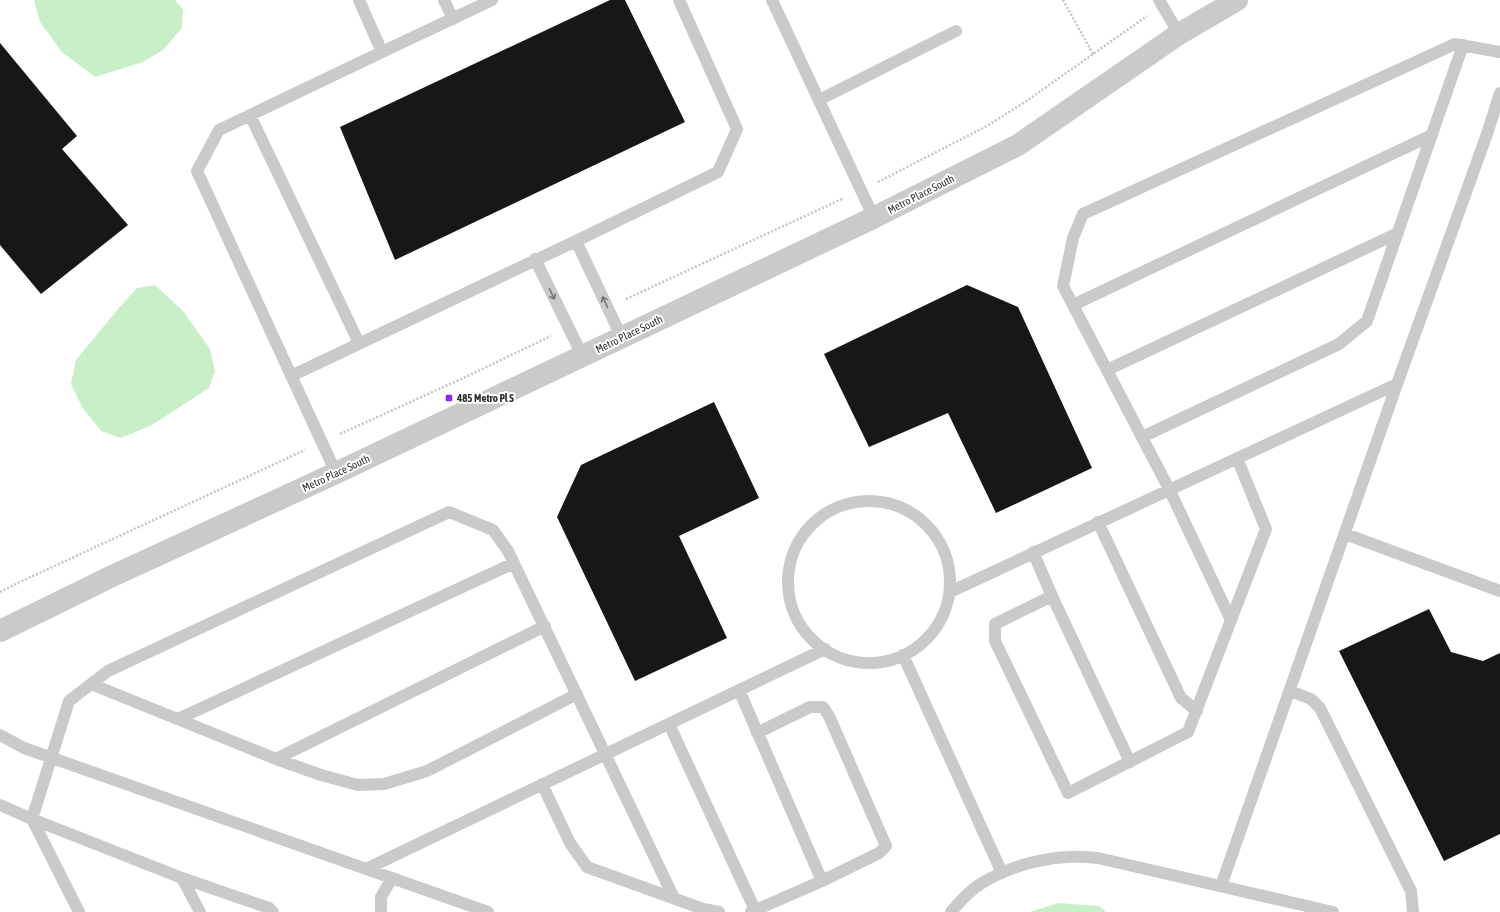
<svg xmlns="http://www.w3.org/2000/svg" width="1500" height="912" font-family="'Asap Condensed',sans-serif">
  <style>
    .water { fill: #c9efc8 }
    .building { fill: #171717 }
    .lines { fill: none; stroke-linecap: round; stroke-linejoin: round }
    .path { stroke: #c4c4c4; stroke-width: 2.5; stroke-dasharray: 2 2; stroke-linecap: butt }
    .lane { stroke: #cacaca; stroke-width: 12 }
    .street { stroke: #cacaca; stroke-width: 22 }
    .oneway { stroke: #757575 }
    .poi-dot { fill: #8e26f3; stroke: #fff; stroke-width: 1.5 }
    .labels { text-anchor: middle; stroke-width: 4; stroke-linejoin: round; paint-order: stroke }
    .street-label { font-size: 11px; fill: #303030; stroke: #fff }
    .poi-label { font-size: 11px; font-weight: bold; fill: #303030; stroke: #fff; text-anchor: start }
  </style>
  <rect width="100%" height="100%" fill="#fff"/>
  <path class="water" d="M 34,0 L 175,0 L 183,10 L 182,28 L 163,50 L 143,62 L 95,77 L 62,52 L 40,22 Z
    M 155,285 L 183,311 L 210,349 L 215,371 L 209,388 L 152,425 L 121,438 L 101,431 L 82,407 L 71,384 L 76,360 L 119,308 L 137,288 Z
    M 1058,903 L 1099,906 L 1106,912 L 1030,912 Z"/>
  <path class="building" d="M 610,0 L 625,0 L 685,122 L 395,260 L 340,127 Z
    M 0,43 L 77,136 L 62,149 L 128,225 L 41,294 L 0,245 Z
    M 967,285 L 1018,307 L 1092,468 L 996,513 L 948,413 L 869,447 L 824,354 Z
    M 714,402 L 759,498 L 679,536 L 727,638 L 635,681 L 557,517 L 581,465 Z
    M 1429,609 L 1451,652 L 1483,661 L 1500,653 L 1500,834 L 1444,861 L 1339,651 Z"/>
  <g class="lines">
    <path class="path" d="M 1063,0 L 1093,54
      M 878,182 L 987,126 L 1025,102 L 1147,16
      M 626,299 L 844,198
      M 340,434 L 472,374 L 551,336
      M 0,592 L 20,582 L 305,450"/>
    <path class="lane" d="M 444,0 L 453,19
      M 772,0 L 874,218
      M 1159,0 L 1179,34
      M 382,52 L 492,0
      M 819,100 L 956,31
      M 250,115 L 359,343
      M 576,241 L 622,338
      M 535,259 L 583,357
      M 1073,305 L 1432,135
      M 1107,370 L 1398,233
      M 291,376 L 576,241 L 718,172 L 737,129 L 679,0
      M 1142,437 L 1339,344 L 1367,321 L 1463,45
      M 336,473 L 197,171 L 219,130 L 382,52 L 359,0
      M788 582a81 81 0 1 1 162 0a81 81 0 1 1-162 0Z
      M 1098,522 L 1181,698 L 1197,711
      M 1345,534 L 1500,591
      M 1033,552 L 1052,596 L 995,624 L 995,641 L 1068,793 L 1188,732 L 1266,529 L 1237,458
      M 952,591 L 1397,384
      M 1052,596 L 1130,762
      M 1231,620 L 1169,489 L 1063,286 L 1073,238 L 1083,214 L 1455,44 L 1500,52
      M 903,655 L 1002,873
      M 91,684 L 276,759 L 321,775 L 358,785 L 384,784 L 427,771 L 577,694
      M 739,690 L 822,881
      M 1290,691 L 1311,699 L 1320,708 L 1411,891 L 1413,912
      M 178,719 L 514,563
      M 669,724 L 755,910
      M 0,735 L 24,748 L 488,912
      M 276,759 L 545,626
      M 542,784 L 570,843 L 587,867 L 703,909 L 719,912
      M 0,805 L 32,819 L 182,878 L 269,908 L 273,912
      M 366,869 L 825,649
      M 182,878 L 200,912
      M 1221,886 L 1397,384 L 1487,134 L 1500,93
      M 79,912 L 32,819 L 69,701 L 108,671 L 449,512 L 493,530 L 508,551 L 674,898
      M 381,912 L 381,897 L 392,878
      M 751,912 L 822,881 L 879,853 L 886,846 L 829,716 L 823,707 L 810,707 L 757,733
      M 951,912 C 960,901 970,890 982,883 C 1007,868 1038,859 1067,857 C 1077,856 1088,857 1098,858 L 1333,912"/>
    <path class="street" d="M 0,631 L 108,578 L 336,473 L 873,218 L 1018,145 L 1179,34 L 1237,0"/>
  </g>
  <defs><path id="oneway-shaft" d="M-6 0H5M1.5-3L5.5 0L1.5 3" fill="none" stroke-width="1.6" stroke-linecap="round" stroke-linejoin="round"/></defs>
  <g class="oneway">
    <use href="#oneway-shaft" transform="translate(552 294) rotate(64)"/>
    <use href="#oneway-shaft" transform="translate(605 302) rotate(-115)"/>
  </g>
  <rect class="poi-dot" x="445" y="394" width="8" height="8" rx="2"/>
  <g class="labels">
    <g class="street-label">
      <text transform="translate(921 194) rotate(-27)" y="4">Metro Place South</text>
      <text transform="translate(629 334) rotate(-26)" y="4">Metro Place South</text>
      <text transform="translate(336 473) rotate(-25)" y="4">Metro Place South</text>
    </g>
    <g class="poi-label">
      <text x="457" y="402">485 Metro Pl S</text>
    </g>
  </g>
</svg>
